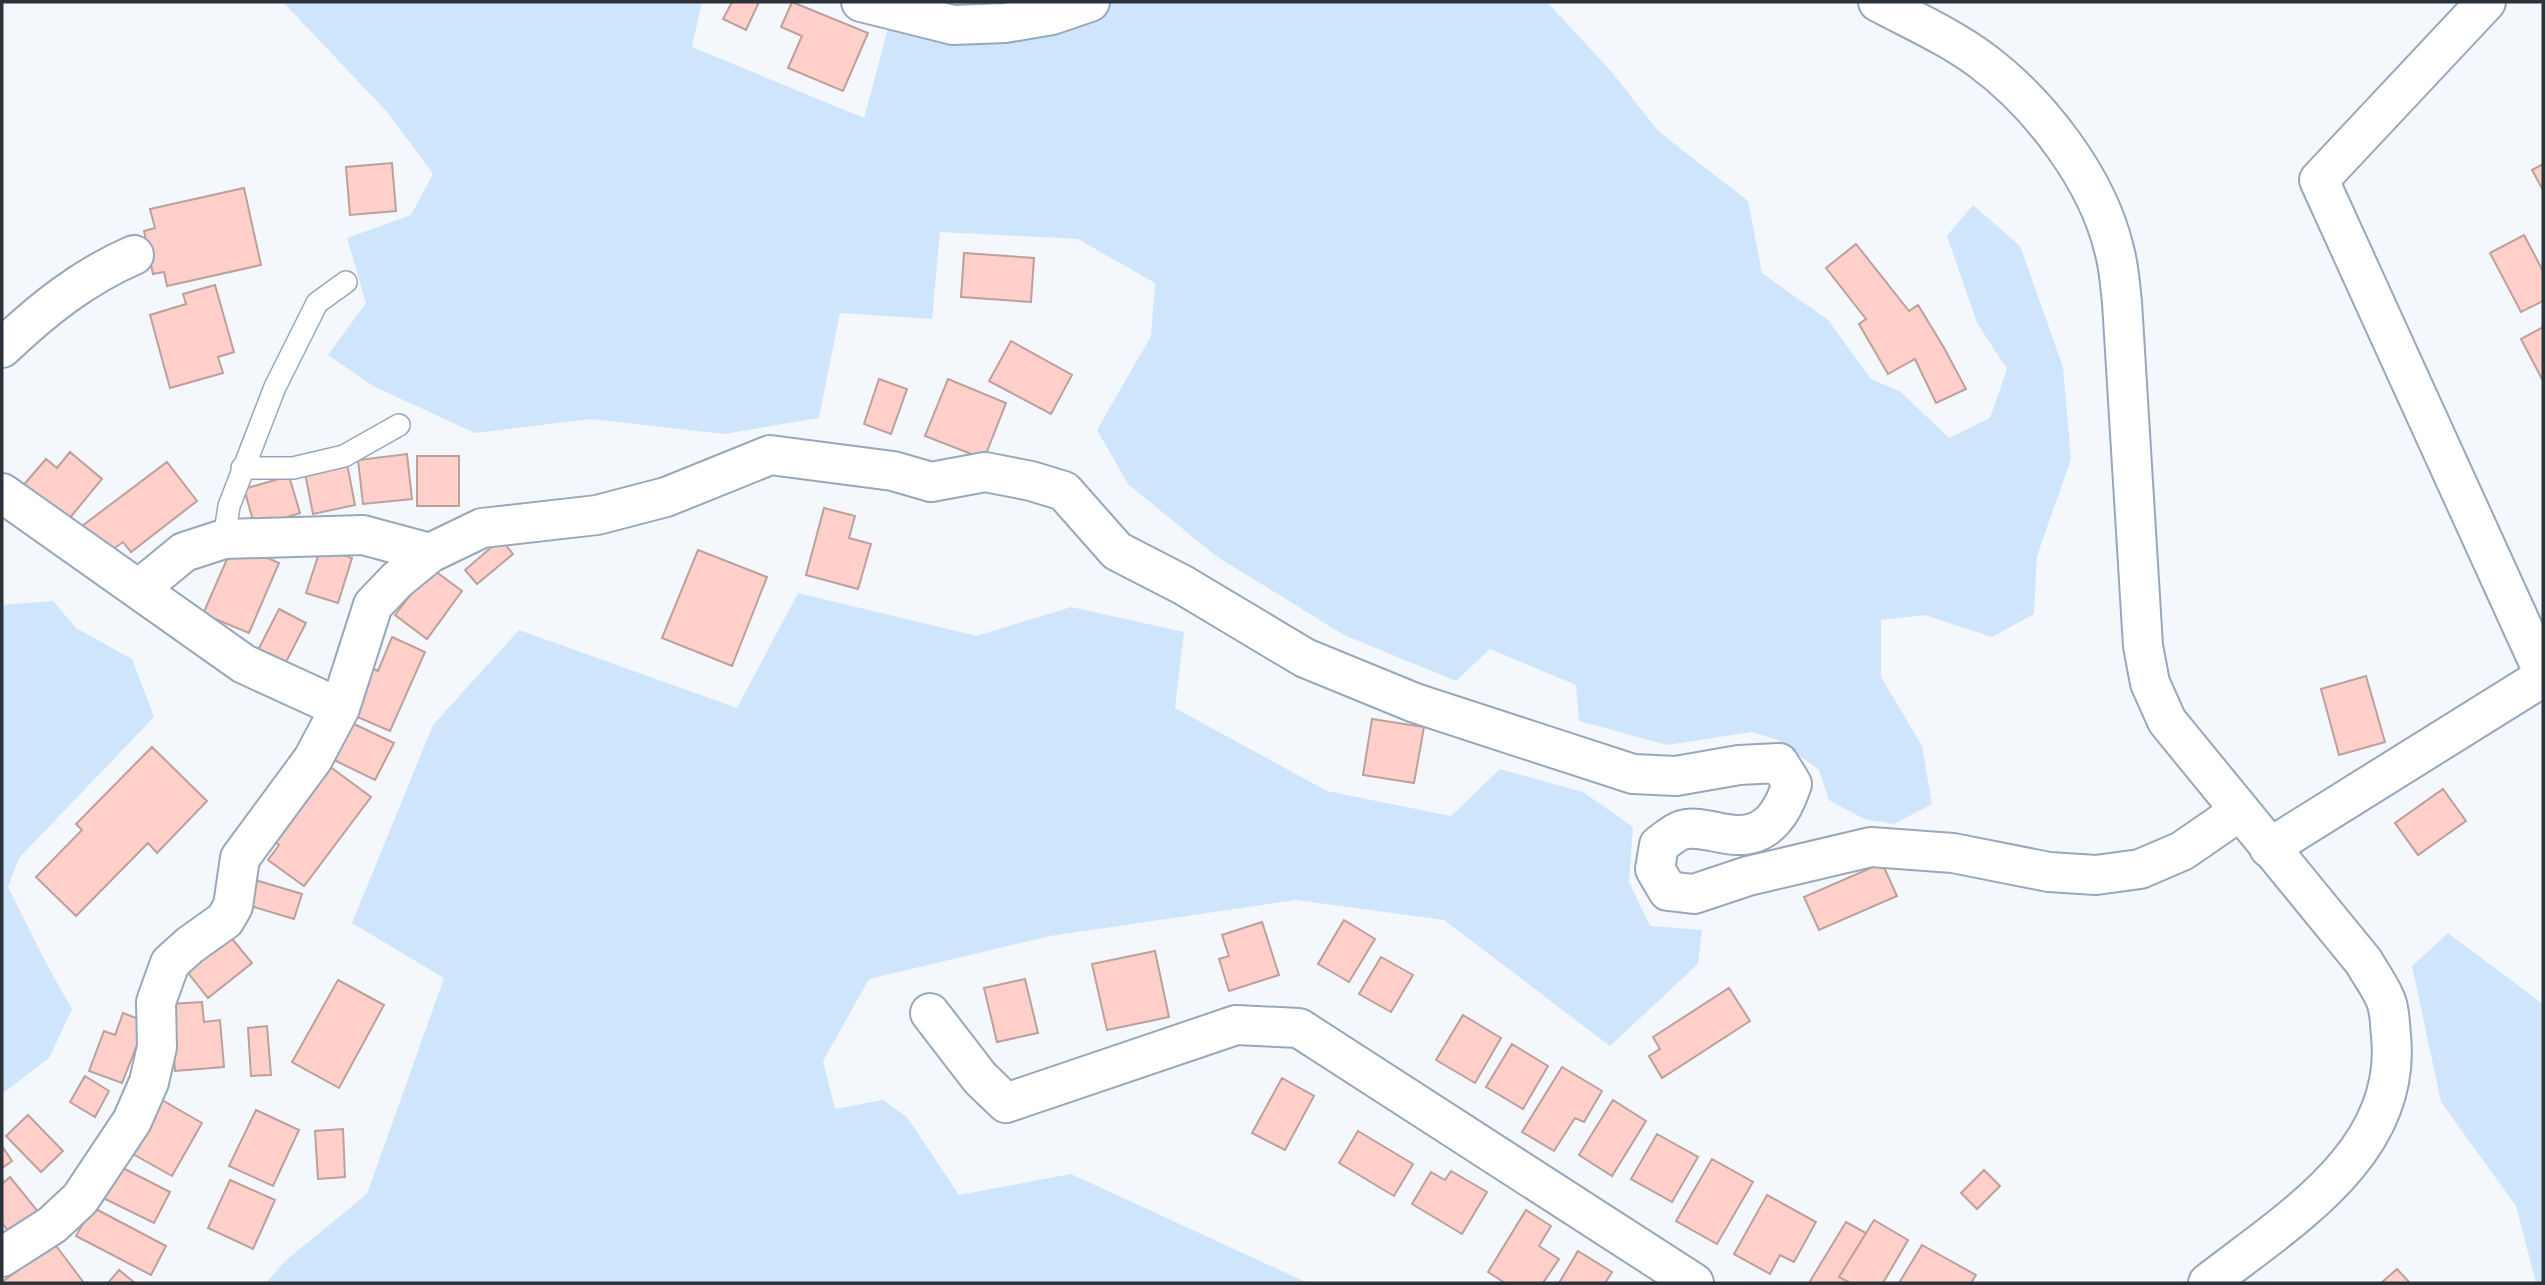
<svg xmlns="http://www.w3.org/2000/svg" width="2545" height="1285" font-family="'Golos Text',sans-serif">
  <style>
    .green { fill: #cfe5fc }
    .building { fill: #fed0c9; stroke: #bca09b; stroke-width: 2 }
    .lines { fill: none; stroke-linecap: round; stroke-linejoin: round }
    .service-casing { stroke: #97a8bb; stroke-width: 24 }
    .minor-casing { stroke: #97a8bb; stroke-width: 42 }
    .tertiary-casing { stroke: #97a8bb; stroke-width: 42 }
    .service { stroke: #fff; stroke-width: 21 }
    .minor { stroke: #fff; stroke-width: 38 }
    .tertiary { stroke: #fff; stroke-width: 38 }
  </style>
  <rect width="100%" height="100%" fill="#f4f8fc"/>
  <path class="green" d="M 283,2 L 702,2 L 692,47 L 864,118 L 895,2 L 1547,2 L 1610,70 L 1659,132 L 1748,201 L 1762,273 L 1828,320 L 1871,379 L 1901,392 L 1949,438 L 1990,418 L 2007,369 L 1977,323 L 1947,236 L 1973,205 L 2020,246 L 2063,367 L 2071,459 L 2037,556 L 2034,614 L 1992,637 L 1925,615 L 1881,620 L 1881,677 L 1922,746 L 1932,804 L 1894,824 L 1864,819 L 1829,800 L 1819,770 L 1778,740 L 1752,732 L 1667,745 L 1579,721 L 1576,685 L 1490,649 L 1456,681 L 1344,635 L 1216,556 L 1128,484 L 1097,430 L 1151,336 L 1155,283 L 1078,239 L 940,232 L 932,319 L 840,313 L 819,418 L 724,434 L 591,419 L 475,433 L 373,386 L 328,355 L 366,303 L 347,238 L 411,215 L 433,174 L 388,113 Z
    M 798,593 L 977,636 L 1071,607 L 1184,632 L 1175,708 L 1327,791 L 1451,816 L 1500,769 L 1583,792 L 1633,827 L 1629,882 L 1650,926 L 1702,930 L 1698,964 L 1610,1046 L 1444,920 L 1296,900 L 1050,936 L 869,979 L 823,1061 L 835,1109 L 883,1100 L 907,1117 L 959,1195 L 1071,1174 L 1308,1283 L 266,1283 L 285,1261 L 367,1194 L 444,978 L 352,923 L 433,725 L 519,630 L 737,708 Z
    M 53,601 L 76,628 L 132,659 L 154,717 L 19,858 L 8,887 L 46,963 L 72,1009 L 49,1058 L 2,1094 L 2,605 Z
    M 2448,933 L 2543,1004 L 2543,1283 L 2536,1283 L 2516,1206 L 2441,1102 L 2412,966 Z"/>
  <path class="building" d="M 732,2 L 759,2 L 746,30 L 723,19 Z
    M 792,2 L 868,33 L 843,91 L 788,68 L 802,36 L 781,27 Z
    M 392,163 L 396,211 L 350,215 L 346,167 Z
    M 2543,164 L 2543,190 L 2532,170 Z
    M 244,188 L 261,265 L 167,286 L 164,272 L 153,274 L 144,231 L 155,228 L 150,209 Z
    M 2524,235 L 2543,271 L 2543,301 L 2521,312 L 2490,253 Z
    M 1856,244 L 1909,311 L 1918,305 L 1943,346 L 1966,389 L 1936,403 L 1915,359 L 1888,374 L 1859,324 L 1866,319 L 1826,268 Z
    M 964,253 L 1034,258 L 1031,302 L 961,297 Z
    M 215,285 L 234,352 L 218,357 L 223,373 L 170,388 L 150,315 L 186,304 L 183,294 Z
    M 2543,327 L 2543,381 L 2521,339 Z
    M 1011,341 L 1072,375 L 1051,414 L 989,381 Z
    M 879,379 L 907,389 L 891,434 L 864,424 Z
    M 948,379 L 1006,403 L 984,459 L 925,436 Z
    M 70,452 L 102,479 L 64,525 L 21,488 L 46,459 L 57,468 Z
    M 407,454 L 412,499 L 363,504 L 358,460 Z
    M 417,456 L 459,456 L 459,506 L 417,506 Z
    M 167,462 L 197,501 L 131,552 L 123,542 L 105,555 L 82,526 Z
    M 347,464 L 355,505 L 313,514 L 305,473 Z
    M 289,476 L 300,513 L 255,527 L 244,489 Z
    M 824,508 L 855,516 L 849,538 L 871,544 L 858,589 L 806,575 Z
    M 501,539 L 513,554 L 477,584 L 465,570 Z
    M 234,543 L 279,563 L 249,633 L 203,614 Z
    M 321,547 L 352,558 L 338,603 L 306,593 Z
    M 698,550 L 767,577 L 732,666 L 662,638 Z
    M 431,568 L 462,591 L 427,639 L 395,615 Z
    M 279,609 L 306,623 L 283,668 L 256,654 Z
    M 392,637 L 425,652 L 390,731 L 348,713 L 368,666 L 378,671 Z
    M 2366,676 L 2385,742 L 2339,755 L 2321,689 Z
    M 1372,719 L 1424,727 L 1414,783 L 1363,775 Z
    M 350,722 L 394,743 L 375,780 L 332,759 Z
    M 152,747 L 207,801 L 157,853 L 148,843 L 76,916 L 36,877 L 82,830 L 76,824 Z
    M 325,763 L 371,797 L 304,886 L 268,860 L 279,845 L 269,837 Z
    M 2443,789 L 2466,821 L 2418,855 L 2395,823 Z
    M 1882,863 L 1897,896 L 1819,930 L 1804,897 Z
    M 252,879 L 302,894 L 294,919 L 244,904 Z
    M 1344,920 L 1375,939 L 1349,982 L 1318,964 Z
    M 1262,922 L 1279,975 L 1229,991 L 1219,959 L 1229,956 L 1222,935 Z
    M 229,935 L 252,963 L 208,998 L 185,969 Z
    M 1155,951 L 1169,1017 L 1107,1030 L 1092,964 Z
    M 1381,957 L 1413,975 L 1391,1012 L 1359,994 Z
    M 1025,979 L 1038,1033 L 997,1042 L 984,988 Z
    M 338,980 L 384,1005 L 339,1088 L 292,1062 Z
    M 1729,988 L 1750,1021 L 1662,1078 L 1649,1056 L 1660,1049 L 1653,1037 Z
    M 202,1002 L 204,1022 L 220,1020 L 224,1067 L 175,1071 L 170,1004 Z
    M 123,1013 L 146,1022 L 122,1083 L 89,1071 L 104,1031 L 115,1035 Z
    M 1463,1015 L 1501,1038 L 1475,1083 L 1436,1060 Z
    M 267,1026 L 271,1075 L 251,1076 L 248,1028 Z
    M 1512,1044 L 1548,1066 L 1523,1109 L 1486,1087 Z
    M 1562,1067 L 1602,1091 L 1584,1122 L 1575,1118 L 1554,1151 L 1522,1132 Z
    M 85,1076 L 109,1091 L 95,1117 L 70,1102 Z
    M 1282,1078 L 1314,1096 L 1285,1150 L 1252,1133 Z
    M 162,1100 L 202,1123 L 172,1176 L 131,1153 Z
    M 1613,1100 L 1646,1121 L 1612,1176 L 1579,1155 Z
    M 256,1110 L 299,1130 L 273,1186 L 229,1166 Z
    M 28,1115 L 63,1151 L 41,1172 L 6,1136 Z
    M 343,1129 L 345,1177 L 318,1179 L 315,1131 Z
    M 1358,1131 L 1413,1164 L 1394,1196 L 1339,1163 Z
    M 1657,1134 L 1698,1157 L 1672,1202 L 1631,1179 Z
    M 2,1146 L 12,1161 L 2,1168 Z
    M 1712,1159 L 1753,1182 L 1717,1244 L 1676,1221 Z
    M 117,1165 L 170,1192 L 154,1223 L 101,1197 Z
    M 1984,1170 L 2000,1186 L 1977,1209 L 1961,1193 Z
    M 1451,1171 L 1487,1192 L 1462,1234 L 1412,1204 L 1431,1172 L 1445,1180 Z
    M 10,1177 L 40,1214 L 13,1237 L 2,1223 L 2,1184 Z
    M 230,1180 L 275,1200 L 253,1249 L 208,1228 Z
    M 1767,1195 L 1816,1222 L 1794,1262 L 1780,1255 L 1770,1274 L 1734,1254 Z
    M 92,1207 L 166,1246 L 151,1275 L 76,1236 Z
    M 1526,1210 L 1551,1226 L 1539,1246 L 1559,1259 L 1543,1283 L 1505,1283 L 1488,1272 Z
    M 1874,1220 L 1908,1240 L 1883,1283 L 1850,1283 L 1839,1277 Z
    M 1846,1222 L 1866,1233 L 1839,1277 L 1850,1283 L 1809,1283 Z
    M 54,1243 L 84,1283 L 2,1283 L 2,1282 Z
    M 1922,1245 L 1976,1275 L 1971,1283 L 1899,1283 Z
    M 1578,1251 L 1612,1272 L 1605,1283 L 1559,1283 Z
    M 2397,1269 L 2410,1283 L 2381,1283 Z
    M 119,1270 L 135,1283 L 108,1283 Z"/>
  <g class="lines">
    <g class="service-casing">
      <path id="service" d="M 242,468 L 293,468 L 344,456 L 399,425
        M 224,539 L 229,506 L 275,387 L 317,303 L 346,282"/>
    </g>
    <g class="minor-casing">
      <path id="minor" d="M 861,2 L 953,25 L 1005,23 L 1052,15 L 1090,2
        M 2486,2 L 2319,180 L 2543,672
        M 2,348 C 42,310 83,277 134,255
        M 2,493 L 244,664 L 340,708
        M 139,589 L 184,552 L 224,539 L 363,535 L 430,553
        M 2269,848 L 2543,677
        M 930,1013 L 980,1078 L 1006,1103 L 1236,1025 L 1299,1028 L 1694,1283
        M 2,1257 L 52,1225 L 80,1199 L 132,1121 L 149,1082 L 157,1047 L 156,1002 L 170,963 L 190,945 L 225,920 L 233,906 L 240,858 L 313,759 L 340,708 L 373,605 L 397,580 L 430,553 L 482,528 L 597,515 L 666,497 L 770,455 L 893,471 L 931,482 L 985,472 L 1031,481 L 1064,491 L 1117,551 L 1183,585 L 1305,658 L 1415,703 L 1633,774 L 1676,776 L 1739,765 L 1779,763 L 1792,784 C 1783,811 1769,836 1737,835 C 1719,835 1700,825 1682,830 C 1675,832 1666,840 1659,845 L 1655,869 L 1668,891 L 1694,894 L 1748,876 L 1871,847 L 1953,853 L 2049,872 L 2096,875 L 2140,869 L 2182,851 L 2240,811"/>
    </g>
    <g class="tertiary-casing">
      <path id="tertiary" d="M 1878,2 C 1912,20 1950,37 1981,60 C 2039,103 2097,178 2114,249 C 2119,266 2120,285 2122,302 L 2143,646 L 2150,683 L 2167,721 L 2364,962 C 2371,975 2383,990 2387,1004 C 2390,1014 2390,1026 2391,1036 C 2403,1153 2287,1221 2208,1283"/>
    </g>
    <use href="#service" class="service"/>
    <use href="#minor" class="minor"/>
    <use href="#tertiary" class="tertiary"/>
  </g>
  <rect width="2545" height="1285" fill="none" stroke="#2b323a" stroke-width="7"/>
</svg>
